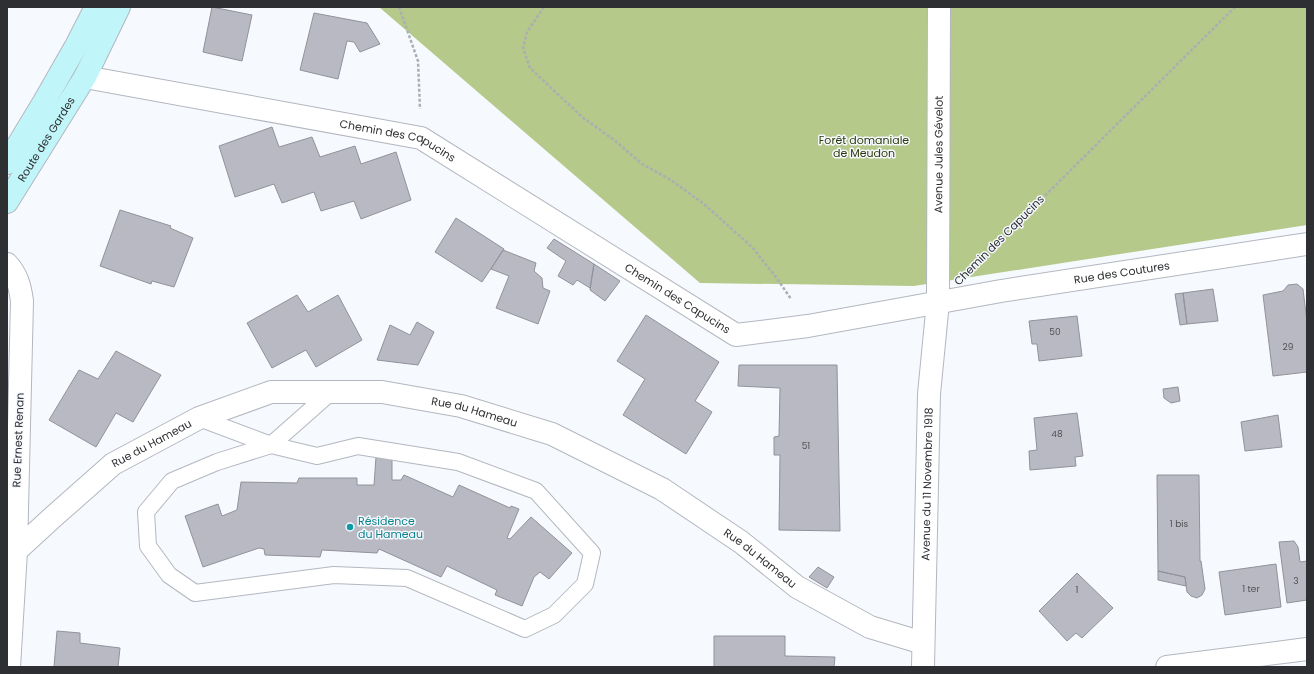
<svg xmlns="http://www.w3.org/2000/svg" width="1314" height="674" font-family="Poppins,sans-serif">
  <style>
    .forest { fill: #b5c98a }
    .building { fill: #b8b9c2; stroke: #91929a }
    .lines { fill: none; stroke-linecap: round; stroke-linejoin: round }
    .lane-casing { stroke: #b3b7bf; stroke-width: 18 }
    .street-casing { stroke: #b3b7bf; stroke-width: 24 }
    .secondary-casing { stroke: #b3b7bf; stroke-width: 24 }
    .path { stroke: #abaeb2; stroke-width: 2.5; stroke-dasharray: 3 2; stroke-linecap: butt }
    .lane { stroke: #fff; stroke-width: 16 }
    .street { stroke: #fff; stroke-width: 22 }
    .secondary { stroke: #c0f6f9; stroke-width: 22 }
    .culture-dot { fill: #0f9aa8; stroke: #f6f9fe; stroke-width: 1.5 }
    .labels { text-anchor: middle; stroke-width: 3; stroke-linejoin: round; paint-order: stroke }
    .number-label { font-size: 9px; fill: #505256 }
    .street-label { font-size: 11px; fill: #2d2f32; stroke: #f6f9fe }
    .park-label { font-size: 11px; fill: #2e3a0c; stroke: #f6f9fe }
    .culture-label { font-size: 11px; fill: #0d838f; stroke: #f6f9fe; text-anchor: start }
  </style>
  <rect width="100%" height="100%" fill="#f6f9fe"/>
  <path class="forest" d="M 379,7 L 1307,7 L 1307,225 L 914,286 L 700,283 Z"/>
  <path class="building" d="M 212,7 L 252,15 L 242,61 L 203,52 Z
    M 314,13 L 367,23 L 380,44 L 360,52 L 354,42 L 347,41 L 338,79 L 300,70 Z
    M 272,127 L 279,147 L 312,137 L 320,157 L 355,146 L 361,164 L 396,152 L 411,200 L 361,219 L 354,201 L 321,211 L 314,192 L 282,203 L 274,184 L 235,197 L 219,146 Z
    M 120,210 L 171,226 L 170,228 L 193,238 L 174,287 L 152,281 L 151,284 L 100,266 Z
    M 456,218 L 504,249 L 482,282 L 435,252 Z
    M 554,239 L 594,264 L 590,288 L 577,280 L 573,285 L 558,276 L 566,261 L 547,248 Z
    M 503,250 L 536,263 L 534,271 L 542,278 L 543,288 L 550,291 L 538,324 L 496,308 L 509,276 L 491,269 Z
    M 594,264 L 620,281 L 605,301 L 590,290 Z
    M 1297,284 L 1303,289 L 1307,322 L 1307,372 L 1273,376 L 1263,295 L 1283,291 L 1288,285 Z
    M 1213,289 L 1218,321 L 1187,324 L 1183,293 Z
    M 1183,293 L 1187,324 L 1180,325 L 1175,294 Z
    M 297,295 L 308,312 L 338,295 L 362,340 L 316,367 L 306,350 L 272,368 L 247,323 Z
    M 646,315 L 719,362 L 695,401 L 712,412 L 686,454 L 623,415 L 645,379 L 617,361 Z
    M 1077,316 L 1082,356 L 1039,361 L 1037,344 L 1032,344 L 1029,321 Z
    M 417,322 L 434,332 L 418,365 L 377,360 L 390,325 L 410,335 Z
    M 116,351 L 161,375 L 133,422 L 116,413 L 96,447 L 49,420 L 79,370 L 98,379 Z
    M 739,365 L 837,365 L 840,531 L 779,530 L 780,455 L 774,455 L 774,437 L 779,436 L 780,388 L 738,386 Z
    M 1178,387 L 1180,401 L 1171,403 L 1164,398 L 1163,389 Z
    M 1077,413 L 1083,456 L 1075,457 L 1076,466 L 1030,470 L 1029,451 L 1037,450 L 1034,418 Z
    M 1278,415 L 1282,447 L 1245,451 L 1241,422 Z
    M 376,457 L 392,458 L 392,480 L 401,480 L 404,475 L 453,497 L 459,485 L 510,508 L 511,506 L 519,509 L 507,538 L 510,539 L 531,517 L 572,553 L 549,579 L 540,572 L 534,577 L 522,606 L 495,595 L 497,590 L 447,566 L 441,577 L 379,549 L 377,553 L 322,550 L 320,557 L 265,555 L 264,549 L 259,548 L 203,567 L 185,516 L 218,504 L 222,516 L 237,510 L 241,482 L 297,483 L 299,478 L 357,478 L 357,485 L 374,485 Z
    M 1157,475 L 1199,475 L 1200,561 L 1201,561 L 1205,589 L 1202,595 L 1197,598 L 1191,596 L 1187,592 L 1185,577 L 1158,571 Z
    M 1294,541 L 1298,547 L 1300,562 L 1307,561 L 1307,600 L 1287,603 L 1279,542 Z
    M 1276,564 L 1281,607 L 1225,615 L 1219,572 Z
    M 818,567 L 834,577 L 827,588 L 809,577 Z
    M 1158,571 L 1185,577 L 1186,586 L 1158,580 Z
    M 1077,573 L 1113,608 L 1082,638 L 1076,633 L 1067,641 L 1039,611 Z
    M 57,631 L 80,633 L 80,643 L 120,648 L 118,667 L 54,667 Z
    M 714,636 L 785,636 L 785,656 L 835,657 L 834,667 L 714,667 Z"/>
  <g class="lines">
    <g class="lane-casing">
      <path id="lane" d="M 199,418 L 271,445 L 331,392
        M 271,445 L 317,456 L 358,446 L 458,462 L 536,491 L 592,553 L 585,584 L 554,615 L 525,629 L 407,578 L 334,575 L 195,593 L 169,575 L 148,546 L 146,512 L 172,481 L 217,462 Z"/>
    </g>
    <g class="street-casing">
      <g id="street">
        <path id="s1" d="M 85,77 L 421,138 L 736,335 L 808,326 L 1001,291 L 1307,244"/>
        <path d="M 7,264 C 17,275 20,286 22,301 L 16,551 L 9,667"/>
        <path id="s2" d="M 16,551 L 53,517 L 113,464 L 199,418 L 271,392 L 382,392 L 461,406 L 552,434 L 662,489 L 741,542 L 797,587 L 870,627 L 923,643"/>
        <path id="s3" d="M 923,667 L 929,394 L 938,302 L 939,7"/>
        <path d="M 1167,667 L 1307,649"/>
      </g>
    </g>
    <g class="secondary-casing">
      <g id="secondary">
        <path d="M 7,163 L 44,102 L 76,46 L 96,7"/>
        <path id="s4" d="M 7,202 L 85,77 L 119,7"/>
      </g>
    </g>
    <path class="path" d="M 399,7 L 418,61 L 420,109
      M 544,7 L 527,32 L 523,48 L 530,68 L 582,117 L 614,140 L 642,164 L 671,180 L 704,204 L 753,248 L 778,280 L 791,299
      M 974,266 L 1235,7"/>
    <use href="#lane" class="lane"/>
    <use href="#street" class="street"/>
    <use href="#secondary" class="secondary"/>
  </g>
  <circle class="culture-dot" cx="350" cy="527" r="4"/>
  <g class="labels">
    <g class="number-label">
      <text x="1055" y="335">50</text>
      <text x="1288" y="350">29</text>
      <text x="1057" y="437">48</text>
      <text x="806" y="449">51</text>
      <text x="1179" y="527">1 bis</text>
      <text x="1296" y="584">3</text>
      <text x="1251" y="592">1 ter</text>
      <text x="1077" y="593">1</text>
    </g>
    <g class="street-label">
      <text dy="4" stroke="none"><textPath href="#s4" startOffset="74">Route des Gardes</textPath></text>
      <text dy="4" stroke="none"><textPath href="#s1" startOffset="320">Chemin des Capucins</textPath></text>
      <text dy="4" stroke="none"><textPath href="#s3" startOffset="513">Avenue Jules Gévelot</textPath></text>
      <text transform="translate(999 240) rotate(-45)" y="4">Chemin des Capucins</text>
      <text dy="4" stroke="none"><textPath href="#s1" startOffset="1104">Rue des Coutures</textPath></text>
      <text dy="4" stroke="none"><textPath href="#s1" startOffset="644">Chemin des Capucins</textPath></text>
      <text dy="4" stroke="none"><textPath href="#s2" startOffset="510">Rue du Hameau</textPath></text>
      <text transform="translate(18 440) rotate(-88)" y="4">Rue Ernest Renan</text>
      <text dy="4" stroke="none"><textPath href="#s2" startOffset="174">Rue du Hameau</textPath></text>
      <text dy="4" stroke="none"><textPath href="#s3" startOffset="183">Avenue du 11 Novembre 1918</textPath></text>
      <text dy="4" stroke="none"><textPath href="#s2" startOffset="834">Rue du Hameau</textPath></text>
    </g>
    <g class="park-label">
      <text x="864" y="144">Forêt domaniale<tspan x="864" dy="13">de Meudon</tspan></text>
    </g>
    <g class="culture-label">
      <text x="358" y="525">Résidence<tspan x="358" dy="13">du Hameau</tspan></text>
    </g>
  </g>
  <rect width="1314" height="674" fill="none" stroke="#2d2f32" stroke-width="16"/>
</svg>
